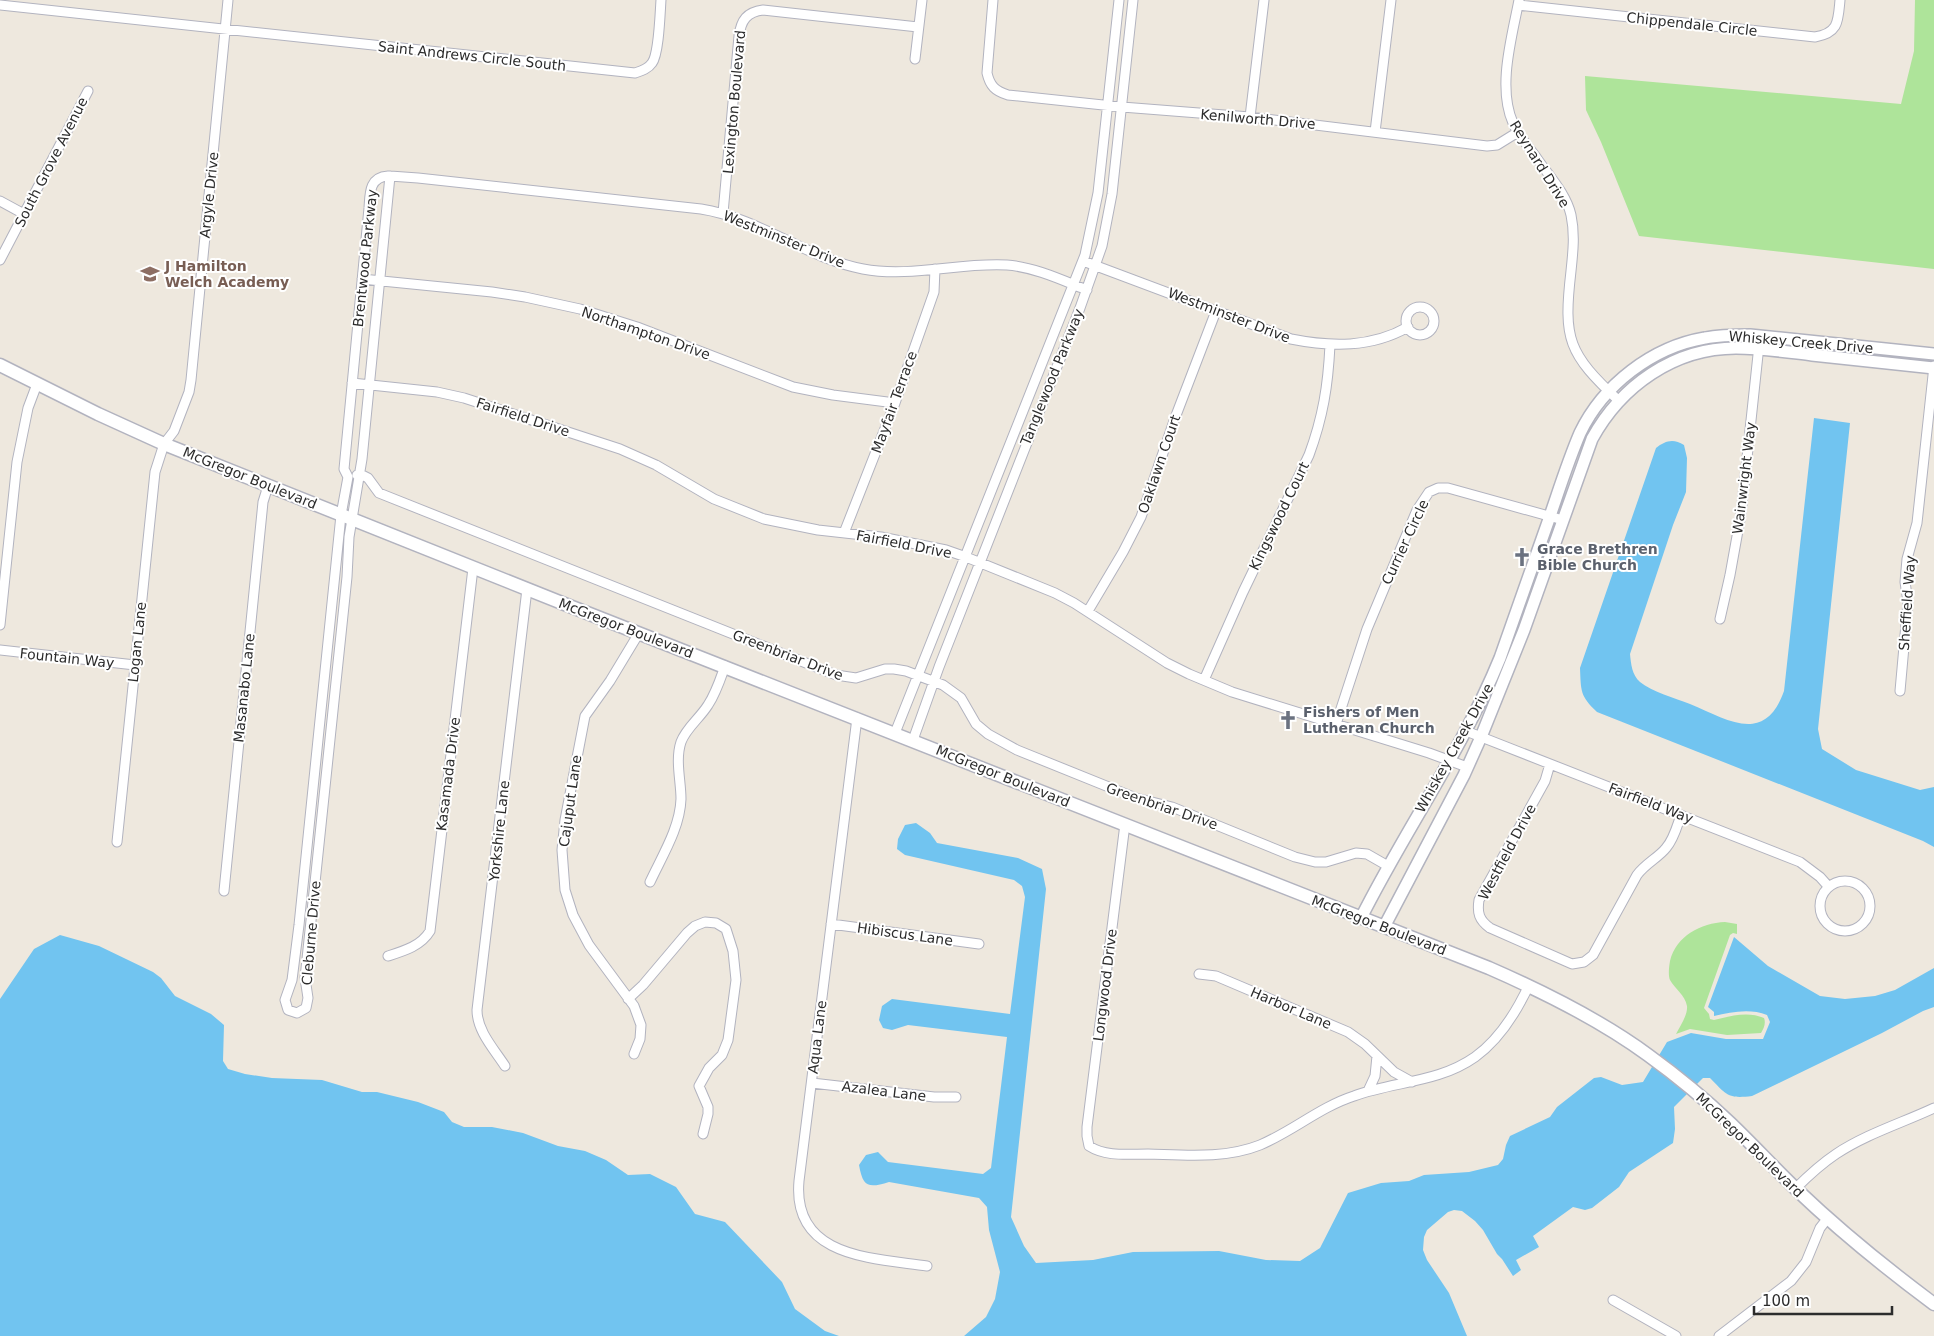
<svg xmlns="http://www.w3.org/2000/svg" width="1934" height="1336" font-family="'DejaVu Sans',sans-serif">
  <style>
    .green { fill: #aee49a }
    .water { fill: #71c4f0 }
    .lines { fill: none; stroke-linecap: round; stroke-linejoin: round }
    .minor-casing { stroke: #b2b3bf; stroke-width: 11 }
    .tertiary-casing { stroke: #b2b3bf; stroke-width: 14 }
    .secondary-casing { stroke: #b2b3bf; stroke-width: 15 }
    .minor { stroke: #fff; stroke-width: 9 }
    .tertiary { stroke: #fff; stroke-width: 11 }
    .secondary { stroke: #fff; stroke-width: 12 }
    .labels { text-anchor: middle; stroke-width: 4; stroke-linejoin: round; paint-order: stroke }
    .street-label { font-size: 14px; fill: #2c2c2c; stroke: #fff }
    .education-label { font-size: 14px; font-weight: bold; fill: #785e54; stroke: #fff; text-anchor: start }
    .worship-label { font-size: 14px; font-weight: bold; fill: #5b616d; stroke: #fff; text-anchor: start }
  </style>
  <rect width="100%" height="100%" fill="#eee8de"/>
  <path class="green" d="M 1915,0 L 1934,0 L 1934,269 L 1639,236 L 1601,142 L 1586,110 L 1585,76 L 1901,104 L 1914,51 Z
    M 1725,922 L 1737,924 L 1737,934 L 1733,933 L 1730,935 L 1704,1008 L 1709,1014 L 1710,1019 L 1714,1020 C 1730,1016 1748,1011 1764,1018 C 1766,1023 1764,1028 1761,1033 L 1727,1035 L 1690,1029 L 1676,1034 C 1680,1026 1688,1015 1687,1006 C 1685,995 1675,989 1670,980 C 1668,975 1669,967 1670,961 C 1676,936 1701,923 1725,922 Z"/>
  <path class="water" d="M 1814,418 L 1850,423 L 1818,729 L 1822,749 L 1856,770 L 1920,790 L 1934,787 L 1934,847 L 1923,841 L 1597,712 C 1580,696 1581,691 1580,668 L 1656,448 C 1665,441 1673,438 1684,445 L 1687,458 L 1686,492 L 1673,525 L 1630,654 C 1631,664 1632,675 1640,682 C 1652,692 1675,698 1690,704 C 1728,720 1765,745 1784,691 Z
    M 916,823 L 930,833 L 937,843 L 1018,858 L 1042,869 L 1046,889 L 1011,1217 L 1024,1246 L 1036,1263 L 1093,1260 L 1133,1252 L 1219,1251 L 1266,1260 L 1300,1261 L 1320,1248 L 1348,1193 L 1381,1183 L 1409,1181 L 1424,1175 L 1469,1172 L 1498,1165 L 1503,1159 L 1506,1145 L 1510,1136 L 1550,1117 L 1557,1107 L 1594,1078 L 1601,1077 L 1622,1085 L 1643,1082 L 1667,1042 L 1691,1033 L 1726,1039 L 1763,1039 L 1770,1022 L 1767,1015 C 1750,1008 1731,1012 1714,1016 L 1714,1012 L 1708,1007 L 1734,937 L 1768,966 L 1820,996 L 1845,999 L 1875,996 L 1895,990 L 1934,968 L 1934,1007 L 1923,1011 L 1882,1033 L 1752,1096 C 1727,1099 1727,1095 1710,1078 L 1703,1078 L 1674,1107 L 1675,1129 L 1673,1143 L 1629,1172 L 1619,1187 L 1592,1208 L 1585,1210 L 1573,1207 L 1533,1236 L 1539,1247 L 1516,1260 L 1521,1270 L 1513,1276 L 1502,1259 L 1497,1254 L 1483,1230 L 1475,1221 L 1462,1211 L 1454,1210 L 1448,1212 L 1427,1230 L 1424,1237 L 1423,1250 L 1427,1260 L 1449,1293 L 1467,1336 L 964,1336 L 986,1317 L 995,1299 L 1000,1272 L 989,1230 L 987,1207 L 979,1198 L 889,1182 C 869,1188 863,1188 859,1165 L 866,1155 L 878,1152 L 888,1162 L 983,1174 L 991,1168 L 1007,1037 L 908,1025 L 892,1030 L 883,1028 L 879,1020 L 882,1006 L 892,999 L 1010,1014 L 1025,897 L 1022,886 L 1014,880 L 905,855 L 897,849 L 898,839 L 905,825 Z
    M 60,935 L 99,946 L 153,972 L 161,978 L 175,996 L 211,1014 L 224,1025 L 223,1061 L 228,1069 L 245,1074 L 272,1078 L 322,1080 L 362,1092 L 377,1092 L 418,1102 L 444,1112 L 452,1122 L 464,1127 L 492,1127 L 523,1133 L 558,1146 L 585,1151 L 606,1160 L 628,1175 L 650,1174 L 676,1187 L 695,1214 L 725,1222 L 782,1282 L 795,1309 L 825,1331 L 839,1336 L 0,1336 L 0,999 L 34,949 Z"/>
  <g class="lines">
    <g class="minor-casing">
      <path id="minor" d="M 993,0 L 987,73 C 990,86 995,91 1008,95 L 1122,107 L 1250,117 L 1487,146 L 1497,145 L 1518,132
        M 1519,0 C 1512,37 1497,87 1513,123 C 1518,135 1528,146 1536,157 C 1548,175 1566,193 1571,215 C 1575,234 1573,252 1571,271 C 1563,340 1568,353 1619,401
        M 0,5 L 635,73 C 641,71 648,69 652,63 C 659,54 660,13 661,0
        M 1518,5 L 1815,37 C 1839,33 1838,21 1840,0
        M 915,59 L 922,0
        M 1250,117 L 1264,0
        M 1375,132 L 1391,0
        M 390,176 L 362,459 L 349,537 L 347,577 L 305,978 L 308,998 L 306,1008 L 297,1013 L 288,1010 L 285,1000 L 292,980 L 299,925 L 341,515 L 348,477 L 344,469 L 369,208 C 370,194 369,177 388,176 L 390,176 L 418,178 L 701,209 C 759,218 806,258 863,269 C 911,278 960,262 1007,265 C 1034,267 1062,280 1087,290
        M 0,201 L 24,214
        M 723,213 L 739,36 C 741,20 747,12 763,10 L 918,27
        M 0,260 L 88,91
        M 1083,261 L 1291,339 C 1331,347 1371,348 1408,327
        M 362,279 L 492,292 L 525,297 L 580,309 L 637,327 L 793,387 L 833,395 L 895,403
        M1406 321a14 14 0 1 1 28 0a14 14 0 1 1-28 0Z
        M 352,383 L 437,392 L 464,398 L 620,449 L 656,465 L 714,499 L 764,519 L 818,530 L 881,537 L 946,550 L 966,557 L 1055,593 L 1074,603 L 1167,663 L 1189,674 L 1232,692 L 1429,753 L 1467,767
        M 357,475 L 360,474 L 368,478 L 379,493 L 836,675 L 856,678 L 885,669 L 894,669 L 906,671 L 943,685 L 961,698 L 976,724 L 988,734 L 1017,750 L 1136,798 L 1172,807 L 1295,857 L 1315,862 L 1326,862 L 1356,853 L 1367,854 L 1388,866
        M 844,533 L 895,403 L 934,292 L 935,269
        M 1088,611 L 1123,552 L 1141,517 L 1175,418 L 1216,311
        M 1720,619 L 1730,575 L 1741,514 L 1760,336
        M 0,625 L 17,462 L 28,408 L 37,384
        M 0,650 L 135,665
        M 1204,680 L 1243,592 L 1309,455 C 1323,417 1328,386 1330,345
        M 1900,691 L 1908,602 L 1905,582 L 1907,559 L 1917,523 L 1934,366
        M 857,718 L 799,1181 C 792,1258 873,1258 927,1266
        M 1336,724 L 1367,629 L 1417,510 L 1429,492 L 1438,488 L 1448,488 L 1563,520
        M 1466,731 L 1800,862 L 1820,877 L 1828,886
        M 895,733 L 1085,255 L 1098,193 L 1119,0
        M 913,740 L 939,667 L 1080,308 L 1102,246 L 1112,194 L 1133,0
        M 1550,764 L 1545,781 L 1479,900 C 1477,913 1479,920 1490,928 L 1572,964 L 1584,962 L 1593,955 L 1637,875 C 1646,863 1658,858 1666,848 C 1674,839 1677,826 1681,815
        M 1125,824 L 1087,1127 L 1087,1136 L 1089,1146 C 1106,1157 1128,1154 1148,1154 C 1185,1155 1225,1159 1260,1145 C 1293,1131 1320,1107 1354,1096 C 1395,1081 1438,1083 1475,1057 C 1500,1039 1516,1013 1529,985
        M 117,842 L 155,472 L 164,444 L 174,431 L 189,392 L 191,380 L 228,0
        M1820 906a25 25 0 1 1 50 0a25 25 0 1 1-50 0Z
        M 650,882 C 662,856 680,828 681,799 C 681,781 675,760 681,742 C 686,728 700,718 708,705 C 716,693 720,680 725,666
        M 224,891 L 263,502 L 268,486
        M 831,924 L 979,944
        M 388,956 C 404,951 421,946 430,931 L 473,568
        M 1199,974 L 1216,976 L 1348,1032 L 1365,1044 L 1394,1072 L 1412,1082
        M 628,999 L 643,985 L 687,933 L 695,926 L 705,922 L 716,923 L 726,929 L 733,951 L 736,980 L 728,1040 L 722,1055 L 709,1068 L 699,1086 L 708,1107 L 708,1114 L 703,1134
        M 634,1054 L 640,1039 L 641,1025 L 634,1006 L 589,945 L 573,915 L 565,890 L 562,850 L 565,820 L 585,716 L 610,681 L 639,633
        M 505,1066 C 494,1049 477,1031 477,1010 L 527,589
        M 812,1083 L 934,1097 L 956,1097
        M 1368,1091 L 1375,1076 L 1377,1056
        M 1795,1189 C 1808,1176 1821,1164 1836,1154 C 1866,1134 1902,1123 1934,1108
        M 1613,1300 L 1676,1336
        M 1719,1336 L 1791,1281 L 1806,1262 L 1820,1228 L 1827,1219"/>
    </g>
    <g class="tertiary-casing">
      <path id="tertiary" d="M 1361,918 C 1405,830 1463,749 1500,658 C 1517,611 1533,565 1549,519 C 1559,490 1568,461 1580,433 C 1603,385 1652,347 1705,338 C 1720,335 1735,335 1750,335 L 1934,354
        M 1384,927 L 1464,775 L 1481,737 L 1524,630 L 1592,439 C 1621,386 1674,348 1736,348 C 1762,348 1787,352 1812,355 C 1853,359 1893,364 1934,368"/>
    </g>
    <g class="secondary-casing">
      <path id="secondary" d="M 0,365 L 98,414 L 164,444 L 572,607 L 1489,968 C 1544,992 1599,1019 1648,1055 C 1677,1076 1705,1099 1730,1123 C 1753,1145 1774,1168 1797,1190 C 1840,1231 1887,1269 1934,1304"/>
    </g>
    <use href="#minor" class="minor"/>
    <use href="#tertiary" class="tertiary"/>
    <use href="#secondary" class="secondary"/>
  </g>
  <defs>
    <g id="school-bare" transform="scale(1.5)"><path d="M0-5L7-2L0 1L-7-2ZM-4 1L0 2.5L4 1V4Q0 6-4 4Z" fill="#8d6e63" stroke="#fff" stroke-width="2.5" paint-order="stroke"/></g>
    <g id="church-bare" transform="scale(1.5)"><path d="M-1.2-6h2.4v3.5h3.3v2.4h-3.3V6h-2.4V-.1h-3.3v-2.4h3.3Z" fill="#6b7280" stroke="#fff" stroke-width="2.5" paint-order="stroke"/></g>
  </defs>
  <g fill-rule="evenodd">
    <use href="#school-bare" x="150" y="274"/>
    <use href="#church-bare" x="1522" y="557"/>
    <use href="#church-bare" x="1288" y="720"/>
  </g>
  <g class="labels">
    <g class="street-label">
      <text transform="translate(1692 24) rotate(6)" y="5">Chippendale Circle</text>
      <text transform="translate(472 56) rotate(6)" y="5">Saint Andrews Circle South</text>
      <text transform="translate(734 102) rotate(-85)" y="5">Lexington Boulevard</text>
      <text transform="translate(1258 119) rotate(5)" y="5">Kenilworth Drive</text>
      <text transform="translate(51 162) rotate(-63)" y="5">South Grove Avenue</text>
      <text transform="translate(1540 164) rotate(58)" y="5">Reynard Drive</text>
      <text transform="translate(209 195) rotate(-84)" y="5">Argyle Drive</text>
      <text transform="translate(784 239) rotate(22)" y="5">Westminster Drive</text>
      <text transform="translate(365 258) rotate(-84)" y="5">Brentwood Parkway</text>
      <text transform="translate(1229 315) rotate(21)" y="5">Westminster Drive</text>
      <text transform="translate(646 333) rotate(19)" y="5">Northampton Drive</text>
      <text transform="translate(1801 342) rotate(5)" y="5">Whiskey Creek Drive</text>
      <text transform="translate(1052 377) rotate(-68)" y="5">Tanglewood Parkway</text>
      <text transform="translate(894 402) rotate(-70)" y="5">Mayfair Terrace</text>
      <text transform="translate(523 417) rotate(18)" y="5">Fairfield Drive</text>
      <text transform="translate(1159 464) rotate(-71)" y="5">Oaklawn Court</text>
      <text transform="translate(250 478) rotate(22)" y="5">McGregor Boulevard</text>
      <text transform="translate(1744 478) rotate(-83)" y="5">Wainwright Way</text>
      <text transform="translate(1279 516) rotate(-64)" y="5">Kingswood Court</text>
      <text transform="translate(1405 542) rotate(-65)" y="5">Currier Circle</text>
      <text transform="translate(904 544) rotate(11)" y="5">Fairfield Drive</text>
      <text transform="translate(1907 603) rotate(-86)" y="5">Sheffield Way</text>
      <text transform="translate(626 628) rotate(21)" y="5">McGregor Boulevard</text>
      <text transform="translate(137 642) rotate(-84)" y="5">Logan Lane</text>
      <text transform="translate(788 655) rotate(21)" y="5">Greenbriar Drive</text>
      <text transform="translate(67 658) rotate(6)" y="5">Fountain Way</text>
      <text transform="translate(244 688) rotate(-84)" y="5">Masanabo Lane</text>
      <text transform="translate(1454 748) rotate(-61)" y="5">Whiskey Creek Drive</text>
      <text transform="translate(448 774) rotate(-83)" y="5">Kasamada Drive</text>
      <text transform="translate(1003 776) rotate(22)" y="5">McGregor Boulevard</text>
      <text transform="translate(570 801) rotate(-82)" y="5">Cajuput Lane</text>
      <text transform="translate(1651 803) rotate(21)" y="5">Fairfield Way</text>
      <text transform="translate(1162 806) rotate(19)" y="5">Greenbriar Drive</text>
      <text transform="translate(499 831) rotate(-84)" y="5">Yorkshire Lane</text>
      <text transform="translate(1507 852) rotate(-62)" y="5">Westfield Drive</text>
      <text transform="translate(1379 925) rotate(21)" y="5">McGregor Boulevard</text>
      <text transform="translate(311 933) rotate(-85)" y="5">Cleburne Drive</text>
      <text transform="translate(905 934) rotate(8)" y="5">Hibiscus Lane</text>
      <text transform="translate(1105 985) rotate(-83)" y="5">Longwood Drive</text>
      <text transform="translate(1291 1008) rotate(23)" y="5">Harbor Lane</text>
      <text transform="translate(817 1037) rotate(-83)" y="5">Aqua Lane</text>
      <text transform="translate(884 1091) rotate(7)" y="5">Azalea Lane</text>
      <text transform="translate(1750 1145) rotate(44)" y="5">McGregor Boulevard</text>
    </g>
    <g class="education-label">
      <text x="165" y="271">J Hamilton<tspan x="165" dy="16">Welch Academy</tspan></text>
    </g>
    <g class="worship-label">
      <text x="1537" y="554">Grace Brethren<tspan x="1537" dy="16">Bible Church</tspan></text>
      <text x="1303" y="717">Fishers of Men<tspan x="1303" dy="16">Lutheran Church</tspan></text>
    </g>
  </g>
  <path d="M1754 1306v8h138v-8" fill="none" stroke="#2c2c2c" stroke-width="2.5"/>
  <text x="1762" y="1306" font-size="15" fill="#2c2c2c" stroke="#ffffff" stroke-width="4" paint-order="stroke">100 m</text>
</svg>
